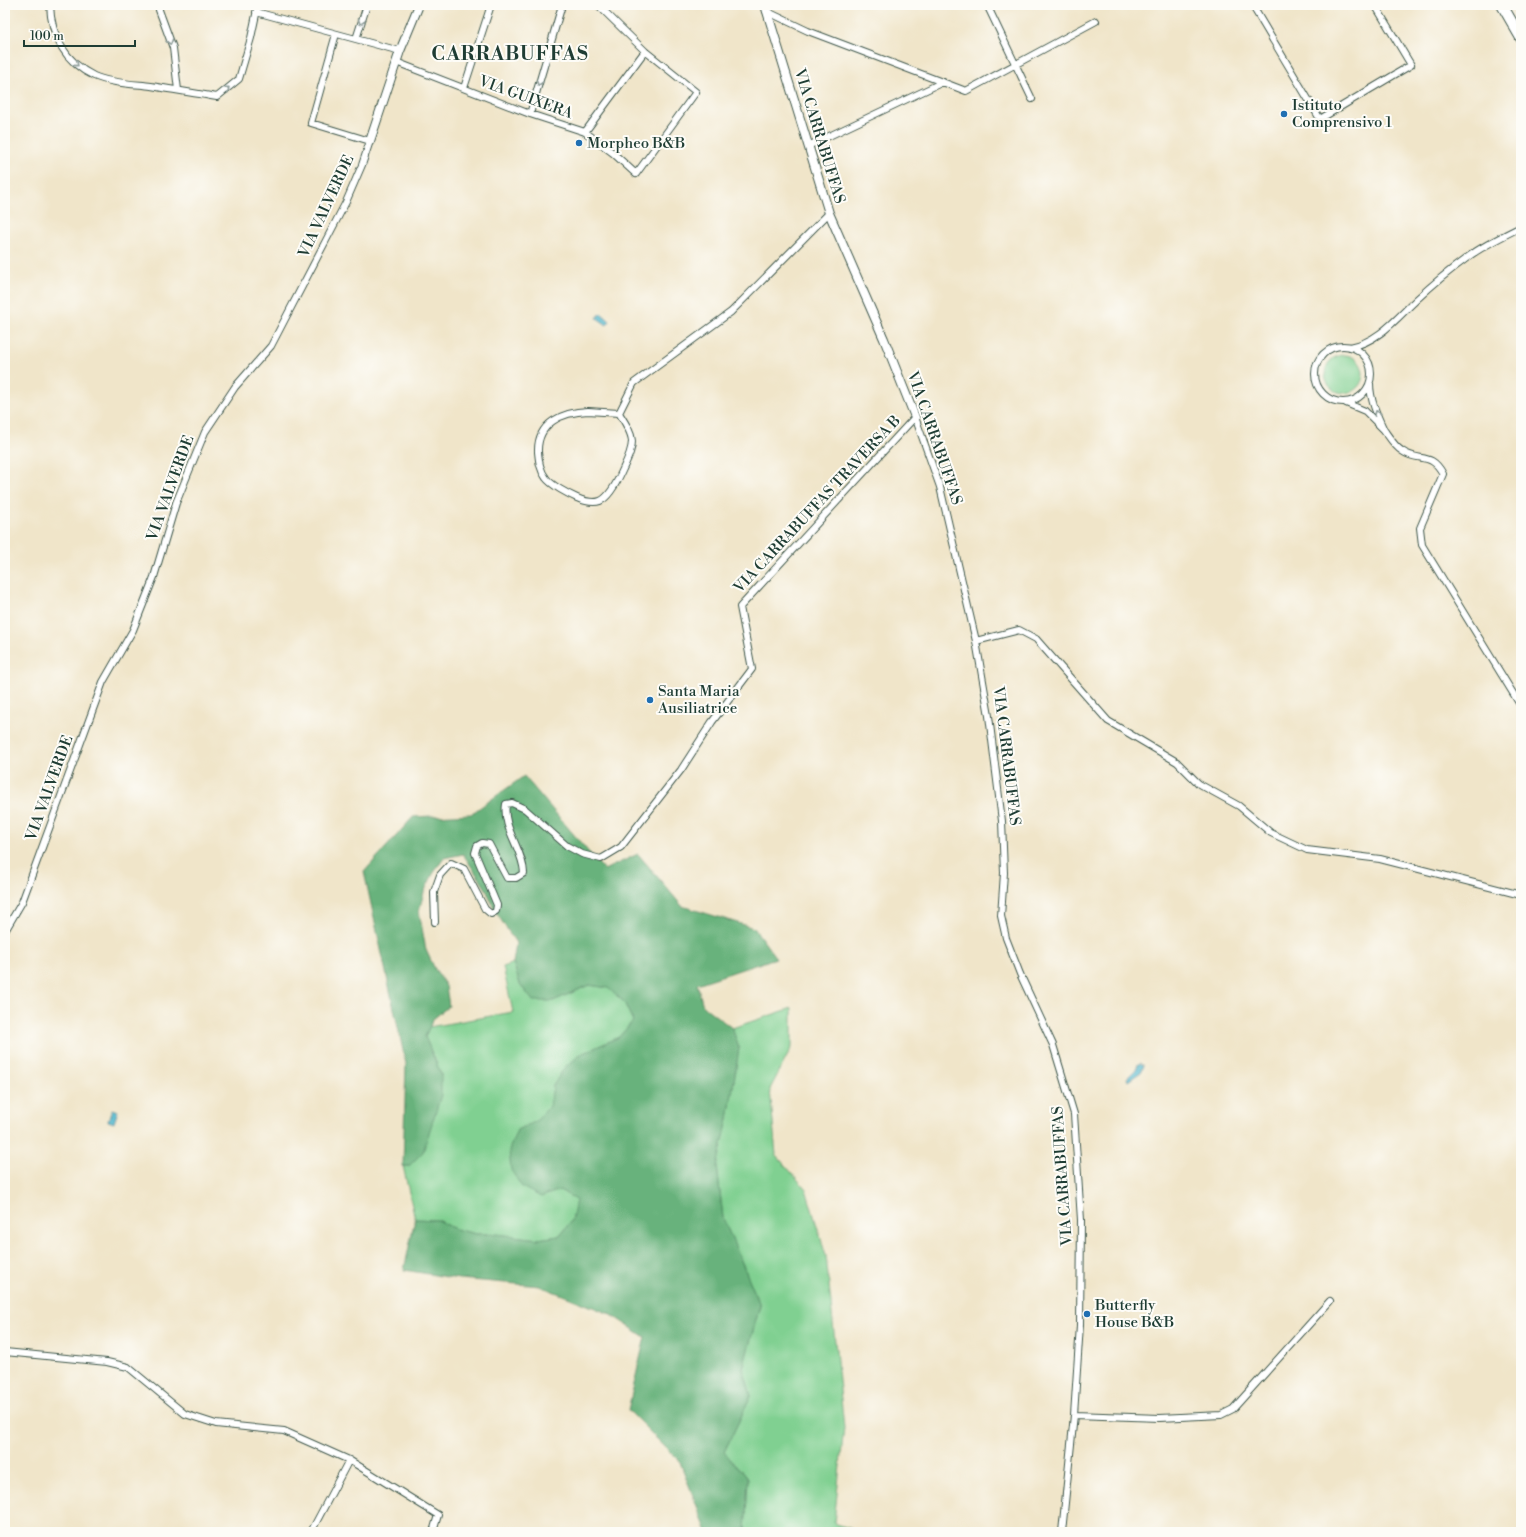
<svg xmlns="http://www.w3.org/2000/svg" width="1526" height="1537" font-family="'Libre Bodoni',serif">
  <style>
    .green { fill: #80d091; stroke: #508662 }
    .forest { fill: #68b27b; stroke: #447858 }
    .water { fill: #4cb4ca; stroke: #36787f }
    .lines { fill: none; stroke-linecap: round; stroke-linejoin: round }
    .minor-casing { stroke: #3e564a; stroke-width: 8 }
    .tertiary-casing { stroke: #3e564a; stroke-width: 10 }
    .primary-casing { stroke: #3e564a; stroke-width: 12 }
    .minor { stroke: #fff; stroke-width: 6 }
    .tertiary { stroke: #fff; stroke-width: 8 }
    .primary { stroke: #fff; stroke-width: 10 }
    .oneway { stroke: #8f9e9a }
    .poi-dot { fill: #1f6fb2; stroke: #fdfcf7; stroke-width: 1.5 }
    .labels { text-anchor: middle; stroke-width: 4; stroke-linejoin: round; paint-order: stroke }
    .street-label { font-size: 15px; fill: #1f3d34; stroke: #fdfcf7 }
    .poi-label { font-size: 15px; fill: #1f3d34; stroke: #fdfcf7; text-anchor: start }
    .district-label { font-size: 19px; font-weight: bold; letter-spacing: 1px; fill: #1f3d34; stroke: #fdfcf7 }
  </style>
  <rect width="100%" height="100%" fill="#fdfcf7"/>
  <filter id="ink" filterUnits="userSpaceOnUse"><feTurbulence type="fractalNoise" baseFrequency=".025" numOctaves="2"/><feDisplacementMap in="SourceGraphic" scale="8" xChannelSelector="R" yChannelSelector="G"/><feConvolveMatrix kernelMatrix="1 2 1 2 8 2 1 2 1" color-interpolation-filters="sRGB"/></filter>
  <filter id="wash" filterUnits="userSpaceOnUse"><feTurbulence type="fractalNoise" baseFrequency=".012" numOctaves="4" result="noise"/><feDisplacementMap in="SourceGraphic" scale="16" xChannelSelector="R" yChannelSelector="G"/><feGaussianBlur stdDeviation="0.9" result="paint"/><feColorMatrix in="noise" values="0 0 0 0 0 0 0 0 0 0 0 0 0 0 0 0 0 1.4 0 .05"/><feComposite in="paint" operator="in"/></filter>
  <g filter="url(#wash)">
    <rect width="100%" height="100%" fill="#f0e5c9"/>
    <path class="green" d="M1325 374a19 19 0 1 1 38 0a19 19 0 1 1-38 0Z
      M 513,963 L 520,984 L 553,1001 L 589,985 L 609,988 L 624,1002 L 633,1021 L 619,1037 L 581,1054 L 553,1086 L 551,1106 L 536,1121 L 517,1130 L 541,1196 L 560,1190 L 577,1200 L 572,1220 L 559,1236 L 538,1239 L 496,1234 L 476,1234 L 455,1229 L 437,1220 L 415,1219 L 403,1166 L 409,1166 L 423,1152 L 441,1074 L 425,1037 L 429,1027 L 513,1012 L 503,967 Z
      M 792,1008 L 792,1047 L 770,1089 L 776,1155 L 806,1189 L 826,1256 L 844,1427 L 834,1523 L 852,1529 L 851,1532 L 745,1532 L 748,1478 L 724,1452 L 751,1396 L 743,1368 L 760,1305 L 723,1218 L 717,1166 L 728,1119 L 739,1048 L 732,1028 Z"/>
    <path class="forest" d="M 524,776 L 604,870 L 638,854 L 682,906 L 754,928 L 776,958 L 697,984 L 703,1006 L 732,1028 L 739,1048 L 728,1119 L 717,1166 L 723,1218 L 760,1305 L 743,1368 L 751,1396 L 724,1452 L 748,1478 L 745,1532 L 707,1532 L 680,1462 L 628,1410 L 645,1337 L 610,1314 L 540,1286 L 459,1279 L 404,1270 L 415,1219 L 437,1220 L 455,1229 L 476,1234 L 496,1234 L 538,1239 L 559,1236 L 572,1220 L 576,1200 L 560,1190 L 541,1197 L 522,1187 L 511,1170 L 509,1150 L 517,1130 L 536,1121 L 550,1106 L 553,1086 L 564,1068 L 581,1054 L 619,1037 L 633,1021 L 624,1002 L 608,988 L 589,985 L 553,1001 L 533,1001 L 520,984 L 513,963 L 516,943 L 494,909 L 486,889 L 463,854 L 444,858 L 433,874 L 424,892 L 419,911 L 426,950 L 435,969 L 446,986 L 449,1006 L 433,1019 L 425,1037 L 441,1074 L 441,1095 L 423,1152 L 409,1166 L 403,1166 L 406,1064 L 364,872 L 413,817 L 471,814 Z"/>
    <path class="water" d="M 601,313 L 610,321 L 607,325 L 597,318 Z
      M 1141,1063 L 1144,1066 L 1141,1072 L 1128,1081 L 1127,1078 L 1136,1069 L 1138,1064 Z
      M 112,1109 L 118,1111 L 114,1123 L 108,1121 Z"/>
  </g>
  <g filter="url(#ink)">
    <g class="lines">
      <g class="minor-casing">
        <path id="minor" d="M 50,5 C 51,36 65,62 94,76 C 109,83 134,84 151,86 C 173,90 195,93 217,97 L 239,79 L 251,38 L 258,5
          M 159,5 L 159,10 L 173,48 L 178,90
          M 987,5 L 1032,99
          M 1252,5 L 1320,119 L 1411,65 L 1375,5
          M 766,11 L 808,31 L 966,91 L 1096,21
          M 256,12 L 400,51
          M 356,39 L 367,5
          M 396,62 L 530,114 L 585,132 L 613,153 L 636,174 L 696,92 L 645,51 L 598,5
          M 464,88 L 491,5
          M 530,114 L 562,5
          M 585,132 L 645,51
          M 808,146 L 943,82
          M1315 374a28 28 0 1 1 56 0a28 28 0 1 1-56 0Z
          M 1350,347 C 1378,342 1396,319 1416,300 C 1432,285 1450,270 1468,257 C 1484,245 1503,236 1521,227
          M 1346,403 L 1365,411 L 1384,430 C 1377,415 1370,400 1370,383
          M 588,411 L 619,413 C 635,438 636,442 623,469 C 619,478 610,497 600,501 C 592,504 584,501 577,498 C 568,494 551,485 546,478 C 540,470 539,462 538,452 C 537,423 562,412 588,411 Z
          M 619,413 L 634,383 L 731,312 L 829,213
          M 1384,430 C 1389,437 1395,447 1402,451 C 1419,463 1431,451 1443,474 L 1420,528 L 1422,545 L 1519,703
          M 976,641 L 1019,630 L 1036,639 L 1108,721 L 1177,762 L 1199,784 L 1239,806 L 1271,833 L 1307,850 L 1380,859 L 1521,895
          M 435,922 L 434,892 L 440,875 L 451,863 L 464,869 L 485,909 L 491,914 L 496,911 L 497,905 L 475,853 L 477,846 L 482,843 L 489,844 L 507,878 L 516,878 L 524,873 C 523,849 502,829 506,804 L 512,803 L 525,809 L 567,846 L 582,854 L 601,859 L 621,847 L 681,770 L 712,722 L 752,669 L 740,607 L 915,417 L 940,487 L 976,641 L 989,716 L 1002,821 L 1004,873 L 1001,916 L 1006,938 L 1020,974 L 1053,1045 L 1074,1114 L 1081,1220 L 1080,1325 L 1074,1415 L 1062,1532
          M 5,931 L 22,902 L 103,682 L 133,630 L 154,577 L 176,503 L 205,432 L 235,387 L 271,346 L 346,202 L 362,165 L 370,141 L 311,123 L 336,34
          M 5,1352 L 107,1362 L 128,1367 L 185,1414 L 216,1424 L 284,1431 L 349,1460 L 438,1515 L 433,1532
          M 1074,1415 L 1160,1418 L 1221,1415 L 1233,1409 L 1330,1301
          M 311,1532 L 349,1460"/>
      </g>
      <g class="tertiary-casing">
        <path id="tertiary" d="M 765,5 L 829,213 L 884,339 L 915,417
          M 370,141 L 400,51 L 419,5"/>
      </g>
      <g class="primary-casing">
        <path id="primary" d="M 1502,5 L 1521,38"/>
      </g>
      <use href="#minor" class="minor"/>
      <use href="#tertiary" class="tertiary"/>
      <use href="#primary" class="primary"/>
    </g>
    <defs><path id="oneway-chevron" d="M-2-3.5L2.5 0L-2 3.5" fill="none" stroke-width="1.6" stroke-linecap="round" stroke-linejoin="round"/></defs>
    <g class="oneway">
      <use href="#oneway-chevron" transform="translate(361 22) rotate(108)"/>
      <use href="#oneway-chevron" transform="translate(170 42) rotate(71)"/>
      <use href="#oneway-chevron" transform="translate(76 64) rotate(40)"/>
      <use href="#oneway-chevron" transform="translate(539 83) rotate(107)"/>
      <use href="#oneway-chevron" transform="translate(227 89) rotate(-40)"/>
      <use href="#oneway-chevron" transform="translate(1377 413) rotate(-113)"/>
    </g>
  </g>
  <g class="poi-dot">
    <circle cx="1284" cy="114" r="4"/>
    <circle cx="579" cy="143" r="4"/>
    <circle cx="650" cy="700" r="4"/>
    <circle cx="1087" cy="1314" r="4"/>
  </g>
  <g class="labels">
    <g class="street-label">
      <text transform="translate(526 97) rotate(20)" y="5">VIA GUIXERA</text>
      <text transform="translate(820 136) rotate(73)" y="5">VIA CARRABUFFAS</text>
      <text transform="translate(326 206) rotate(-65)" y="5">VIA VALVERDE</text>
      <text transform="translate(935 438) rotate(71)" y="5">VIA CARRABUFFAS</text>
      <text transform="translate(170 488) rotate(-70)" y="5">VIA VALVERDE</text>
      <text transform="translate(817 504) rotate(-47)" y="5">VIA CARRABUFFAS TRAVERSA B</text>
      <text transform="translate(1007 756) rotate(83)" y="5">VIA CARRABUFFAS</text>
      <text transform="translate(49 788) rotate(-70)" y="5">VIA VALVERDE</text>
      <text transform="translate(1062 1176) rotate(-94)" y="5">VIA CARRABUFFAS</text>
    </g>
    <g class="poi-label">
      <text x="1292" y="110">Istituto<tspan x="1292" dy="17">Comprensivo 1</tspan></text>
      <text x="587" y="148">Morpheo B&amp;B</text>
      <text x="658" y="696">Santa Maria<tspan x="658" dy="17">Ausiliatrice</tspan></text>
      <text x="1095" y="1310">Butterfly<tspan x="1095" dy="17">House B&amp;B</tspan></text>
    </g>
    <g class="district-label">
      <text x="510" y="60">CARRABUFFAS</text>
    </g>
  </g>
  <rect width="1526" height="1537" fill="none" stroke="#fdfcf7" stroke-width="20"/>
  <path d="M24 40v6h111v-6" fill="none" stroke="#1f3d34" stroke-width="2"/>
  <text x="30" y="40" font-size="12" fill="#1f3d34" stroke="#fdfcf7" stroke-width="3" paint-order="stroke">100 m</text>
</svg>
